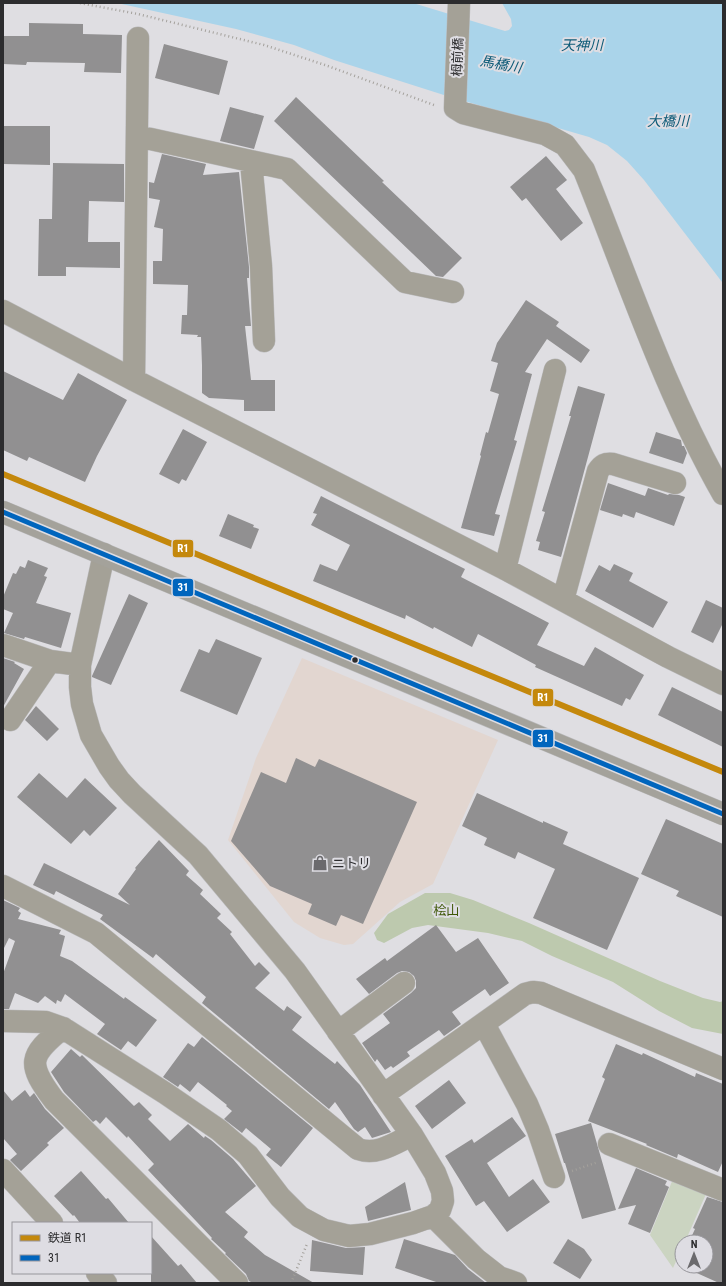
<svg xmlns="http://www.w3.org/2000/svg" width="726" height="1286" font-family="'Roboto Condensed','Noto Sans JP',sans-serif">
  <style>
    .commercial { fill: #e2d6d0 }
    .green { fill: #cbd4c1 }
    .forest { fill: #bdc9ae }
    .water { fill: #aad4ea }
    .building { fill: #919091 }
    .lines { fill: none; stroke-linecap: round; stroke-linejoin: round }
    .minor-casing { stroke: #bbbbbd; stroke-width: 23 }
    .highway-casing { stroke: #bbbbbd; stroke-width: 23 }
    .path { stroke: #a4a19c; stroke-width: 2.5; stroke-dasharray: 1 3; stroke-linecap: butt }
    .minor { stroke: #a4a197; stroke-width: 22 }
    .highway { stroke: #a4a29b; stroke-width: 22 }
    .bus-1-casing { stroke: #dedde3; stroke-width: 8 }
    .bus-1 { stroke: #0065bd; stroke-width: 5 }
    .rail-1-casing { stroke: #dedde3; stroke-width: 9 }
    .rail-1 { stroke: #c4880c; stroke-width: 6 }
    .bus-dot { fill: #2c2c2e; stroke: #dedde3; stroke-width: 1.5 }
    .labels { text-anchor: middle; stroke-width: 4; stroke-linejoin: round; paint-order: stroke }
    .street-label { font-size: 13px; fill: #2c2c2e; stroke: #dedde3 }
    .poi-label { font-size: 13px; fill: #2c2c2e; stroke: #dedde3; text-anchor: start }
    .park-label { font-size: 13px; fill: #3f5808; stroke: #dedde3 }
    .water-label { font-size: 14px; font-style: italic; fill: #0c5a77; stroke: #dedde3 }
    .line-badge { stroke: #dedde3; stroke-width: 1.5 }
    .badge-label { font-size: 11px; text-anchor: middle; font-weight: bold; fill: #fff }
  </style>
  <rect width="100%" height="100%" fill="#dfdee2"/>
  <path class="commercial" d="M 302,658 L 498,740 L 433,884 L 400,902 L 353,944 L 344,945 L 320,938 L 294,922 L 228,840 L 256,758 Z"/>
  <path class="green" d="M 673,1179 L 706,1194 L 685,1242 L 682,1242 L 682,1248 L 673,1268 L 650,1235 Z"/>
  <path class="forest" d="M 425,893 L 450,893 L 473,900 L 529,923 L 660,981 L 703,998 L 720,1002 L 723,1001 L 723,1034 L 692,1028 L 659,1011 L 613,982 L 552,956 L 522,941 L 488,933 L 428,925 L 412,928 L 384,943 L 377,940 L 374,933 L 388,914 Z"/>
  <path class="water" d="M 117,3 L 413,3 L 505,31 L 509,30 L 512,26 L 511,19 L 502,3 L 723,3 L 723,282 L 722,282 L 644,180 L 627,161 L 607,145 L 589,137 L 447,96 L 334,60 L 294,45 L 236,29 Z"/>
  <path class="building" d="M 29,23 L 83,24 L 83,34 L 122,35 L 121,73 L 84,72 L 85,63 L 27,62 L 26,65 L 3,64 L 3,36 L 29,36 Z
    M 164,44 L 228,61 L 219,95 L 155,78 Z
    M 296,97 L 384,181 L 382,182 L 462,258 L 443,277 L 436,276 L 274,121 Z
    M 230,107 L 264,116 L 254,149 L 220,141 Z
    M 3,126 L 50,126 L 50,165 L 3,164 Z
    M 162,154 L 206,164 L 203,175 L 239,172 L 249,267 L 249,278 L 247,278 L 251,326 L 245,326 L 251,380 L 275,380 L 275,411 L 244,411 L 244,400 L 209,398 L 202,393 L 202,365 L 201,337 L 197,337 L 198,335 L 181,334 L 182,315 L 187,315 L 188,285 L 153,284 L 153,261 L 162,261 L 163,229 L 154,227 L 160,200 L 149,198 L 149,182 L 154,183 Z
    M 546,156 L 567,180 L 556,189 L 583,223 L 561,241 L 526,198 L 522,201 L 510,187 Z
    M 53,163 L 124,164 L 124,202 L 89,201 L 88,242 L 120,242 L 120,268 L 66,267 L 66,276 L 38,276 L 39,219 L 52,219 Z
    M 526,300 L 559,322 L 556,326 L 590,350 L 581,363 L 547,339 L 525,372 L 532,374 L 514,440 L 517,441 L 495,514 L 500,515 L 494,536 L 461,528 L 481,456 L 480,455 L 486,432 L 488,433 L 499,394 L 490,391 L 498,363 L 491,361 L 497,343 Z
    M 3,371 L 63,400 L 78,373 L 127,400 L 97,456 L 85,482 L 29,457 L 27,461 L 3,450 Z
    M 578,386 L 605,394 L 561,557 L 538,550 L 540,542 L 536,541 L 545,512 L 542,511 L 571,416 L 569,416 Z
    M 183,429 L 207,442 L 186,481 L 182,479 L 179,484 L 159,474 Z
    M 656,432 L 681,440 L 682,446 L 684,446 L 687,453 L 683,464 L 649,453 Z
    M 608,483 L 645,496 L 648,488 L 668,495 L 669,494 L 679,495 L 685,497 L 674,526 L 636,512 L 634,518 L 623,514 L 622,517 L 600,510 Z
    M 321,496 L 465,569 L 461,577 L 549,623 L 537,645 L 584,666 L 595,647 L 644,675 L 630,700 L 626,698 L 622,706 L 535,667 L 536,665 L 478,634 L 472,647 L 434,627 L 433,629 L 406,615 L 405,619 L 313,581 L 320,564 L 337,571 L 350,545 L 311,525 L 317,514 L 313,513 Z
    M 228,514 L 254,525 L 253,527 L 259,529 L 251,549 L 219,536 Z
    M 28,560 L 48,568 L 44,576 L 47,577 L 36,603 L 71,613 L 61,648 L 25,637 L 24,639 L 4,633 L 13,613 L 3,609 L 3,597 L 13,573 L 16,574 L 20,566 L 25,568 Z
    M 614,564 L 633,573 L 629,581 L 668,602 L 653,628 L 585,591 L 599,565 L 610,571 Z
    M 129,594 L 148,603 L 111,685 L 92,677 L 92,676 Z
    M 706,600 L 723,608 L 723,623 L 713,643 L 691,632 Z
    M 216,639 L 262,658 L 237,715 L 180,691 L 199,649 L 209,653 Z
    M 3,658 L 15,662 L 14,663 L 24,669 L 3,707 Z
    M 672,687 L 723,712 L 723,747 L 658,715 Z
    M 36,706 L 59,729 L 47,741 L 25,720 Z
    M 296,758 L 315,767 L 319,759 L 417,802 L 363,924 L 341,915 L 336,926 L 308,914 L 312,904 L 270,886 L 231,841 L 261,772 L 286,783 Z
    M 39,773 L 67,798 L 85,778 L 117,808 L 90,836 L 84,830 L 71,844 L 17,797 Z
    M 477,793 L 543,823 L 543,821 L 568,832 L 563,844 L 639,878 L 607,950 L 533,918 L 555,869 L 518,852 L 515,859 L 484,845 L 487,838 L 462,826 Z
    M 666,819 L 723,844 L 723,917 L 676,896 L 679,891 L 641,874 Z
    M 159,840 L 189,871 L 186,875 L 203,890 L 200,894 L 221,914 L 217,918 L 232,932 L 230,934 L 255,966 L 259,962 L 270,973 L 255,988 L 284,1011 L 287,1006 L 302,1017 L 292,1030 L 335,1064 L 337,1061 L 360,1085 L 391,1132 L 372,1138 L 365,1127 L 358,1132 L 354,1129 L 335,1102 L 329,1109 L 202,1003 L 206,997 L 156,954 L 153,958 L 100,919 L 103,915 L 56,891 L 54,895 L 33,885 L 44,863 L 130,905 L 118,894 L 136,869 L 135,868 Z
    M 3,900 L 20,908 L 18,911 L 21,913 L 18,919 L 61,930 L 59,934 L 65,936 L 60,956 L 72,961 L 124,999 L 125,997 L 157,1020 L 136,1047 L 128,1041 L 121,1050 L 97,1034 L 105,1024 L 65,994 L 61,1002 L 57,1000 L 56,1004 L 45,996 L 38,1003 L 15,993 L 9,1009 L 3,1009 L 3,974 L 15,941 L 9,938 L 3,950 Z
    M 436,925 L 456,952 L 478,938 L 509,983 L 490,996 L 485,989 L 452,1012 L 461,1024 L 444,1036 L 439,1030 L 407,1052 L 410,1056 L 393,1068 L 391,1066 L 385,1070 L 377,1059 L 375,1062 L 362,1043 L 390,1023 L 383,1014 L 411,993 L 416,988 L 416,981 L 414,976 L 409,972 L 402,971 L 397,973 L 369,994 L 356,979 L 385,958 L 387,961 Z
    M 202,1037 L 313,1128 L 281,1167 L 266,1155 L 271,1149 L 246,1128 L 242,1133 L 224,1119 L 232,1111 L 226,1106 L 227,1105 L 198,1082 L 190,1092 L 180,1084 L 178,1087 L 163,1077 L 188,1043 L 194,1047 Z
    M 616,1044 L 642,1055 L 643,1053 L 695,1077 L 696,1073 L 723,1084 L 723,1161 L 718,1172 L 678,1154 L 677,1158 L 646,1145 L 647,1144 L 588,1121 L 605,1079 L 602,1077 Z
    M 71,1049 L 80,1057 L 82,1055 L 134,1106 L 139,1102 L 152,1115 L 148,1119 L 170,1141 L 188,1124 L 204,1138 L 205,1136 L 211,1140 L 233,1159 L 256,1186 L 225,1212 L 248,1232 L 244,1237 L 265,1255 L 314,1283 L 253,1283 L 249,1281 L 246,1274 L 225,1254 L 226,1253 L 211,1239 L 212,1238 L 148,1170 L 154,1164 L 128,1136 L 127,1138 L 106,1117 L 100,1124 L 96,1120 L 93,1122 L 64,1092 L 51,1072 Z
    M 449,1080 L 466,1103 L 432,1129 L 415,1106 Z
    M 3,1090 L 12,1101 L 25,1090 L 30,1097 L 34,1093 L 45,1109 L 64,1128 L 47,1143 L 49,1145 L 21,1171 L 10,1160 L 17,1154 L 3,1138 Z
    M 512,1117 L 526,1136 L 487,1163 L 509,1197 L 533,1179 L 550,1202 L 507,1232 L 484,1201 L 476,1206 L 445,1156 L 472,1139 L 474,1143 Z
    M 591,1123 L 616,1210 L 582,1219 L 565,1163 L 564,1163 L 555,1134 Z
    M 636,1168 L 667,1181 L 665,1185 L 669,1187 L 650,1233 L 628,1224 L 636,1205 L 618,1209 Z
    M 81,1171 L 106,1199 L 108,1198 L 129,1223 L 80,1223 L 74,1215 L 73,1216 L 54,1196 Z
    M 405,1182 L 411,1210 L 368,1221 L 365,1207 Z
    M 707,1197 L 723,1202 L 723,1283 L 719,1283 L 679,1265 L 682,1258 L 682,1266 L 706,1266 L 706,1242 L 689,1242 L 695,1229 L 693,1228 Z
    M 151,1236 L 178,1266 L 181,1264 L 197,1283 L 151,1283 Z
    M 404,1239 L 455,1255 L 468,1269 L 486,1283 L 439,1283 L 395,1268 Z
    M 568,1239 L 584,1249 L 592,1260 L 580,1279 L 553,1263 Z
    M 312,1240 L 346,1248 L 365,1247 L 363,1275 L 310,1271 Z"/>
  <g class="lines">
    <g class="minor-casing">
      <path id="minor" d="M 459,3 L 455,108 L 463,113 L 545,134 L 565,145 L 584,170 C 628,279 665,392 723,494
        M 137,136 L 287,169 L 405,282 L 453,292
        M 251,162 L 261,266 L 264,341
        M 3,311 L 134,380 L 505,569 L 668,657 L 723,684
        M 134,380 L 138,38
        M 505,569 L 555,370
        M 563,600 L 598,471 C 602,465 605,463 613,464 L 675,483
        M 3,645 L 50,661 L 80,665
        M 10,720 L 50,661
        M 3,886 L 96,933 L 358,1149 C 377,1156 395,1143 412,1135
        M 3,1021 L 46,1022 L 63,1028 L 165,1093 L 219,1130 L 248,1155 L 280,1197 L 300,1217 L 324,1230 L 349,1236 L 370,1234 L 413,1223 L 433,1216 L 440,1210 L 443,1201 L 442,1191 L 435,1173 L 412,1135 L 295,971 L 198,855 L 132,794 L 119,780 L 109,766 L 91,735 L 82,704 L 80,687 L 80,665 L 104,554
        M 484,1024 L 527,1104 L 538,1130 L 554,1177
        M 63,1028 C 28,1056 27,1064 54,1100 L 237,1283
        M 338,1032 L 404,983
        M 383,1095 L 525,994 L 533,992 L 541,993 L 723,1069
        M 609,1144 L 723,1190
        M 3,1170 L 52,1223
        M 433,1216 L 476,1259 L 499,1277 L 516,1283
        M 97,1273 L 106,1283"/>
    </g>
    <g class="highway-casing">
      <path id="highway" d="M 3,512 L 723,814"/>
    </g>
    <path class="path" d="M 80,3 L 138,14 L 264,45 L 325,65 L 434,105
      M 572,1171 L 598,1162
      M 291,1283 L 307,1244"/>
    <use href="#minor" class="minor"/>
    <use href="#highway" class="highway"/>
    <g class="bus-1-casing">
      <path id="bus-1" d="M 3,512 L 723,814"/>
    </g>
    <use href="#bus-1" class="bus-1"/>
    <g class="rail-1-casing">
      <path id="rail-1" d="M 3,474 L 723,772"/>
    </g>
    <use href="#rail-1" class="rail-1"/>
  </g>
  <defs>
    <g id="shop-bare" transform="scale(1.2)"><path d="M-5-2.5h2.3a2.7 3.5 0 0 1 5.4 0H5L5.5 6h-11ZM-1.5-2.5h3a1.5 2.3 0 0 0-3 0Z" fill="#6b6a6d" stroke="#dedde3" stroke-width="2.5" paint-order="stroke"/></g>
  </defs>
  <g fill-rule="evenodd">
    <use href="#shop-bare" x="320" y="863"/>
  </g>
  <circle class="bus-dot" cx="355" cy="660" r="3.5"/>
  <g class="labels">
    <g class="street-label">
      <text transform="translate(457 57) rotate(-88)" y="5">栂前橋</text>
    </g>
    <g class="poi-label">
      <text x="332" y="868">ニトリ</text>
    </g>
    <g class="park-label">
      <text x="446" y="915">桧山</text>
    </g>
    <g class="water-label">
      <text x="582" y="50">天神川</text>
      <text transform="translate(501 64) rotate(10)" y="5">馬橋川</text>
      <text x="668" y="126">大橋川</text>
    </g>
  </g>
  <g class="line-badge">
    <rect x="172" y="539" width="22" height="19" rx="4" fill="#c4880c"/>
    <rect x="172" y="578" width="22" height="19" rx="4" fill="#0065bd"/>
    <rect x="532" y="688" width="22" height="19" rx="4" fill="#c4880c"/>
    <rect x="532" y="729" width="22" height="19" rx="4" fill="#0065bd"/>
  </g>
  <g class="badge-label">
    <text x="183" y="552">R1</text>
    <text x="183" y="591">31</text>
    <text x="543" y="701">R1</text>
    <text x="543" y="742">31</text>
  </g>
  <rect width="726" height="1286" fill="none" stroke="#2c2c2e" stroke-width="8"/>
  <rect x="12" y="1222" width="140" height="52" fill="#dedde3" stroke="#97969b"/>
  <rect x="20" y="1235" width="20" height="6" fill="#c4880c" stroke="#97969b"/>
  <text x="48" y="1242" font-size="12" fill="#2c2c2e">鉄道 R1</text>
  <rect x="20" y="1255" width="20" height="6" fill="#0065bd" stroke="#97969b"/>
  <text x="48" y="1262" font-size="12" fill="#2c2c2e">31</text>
  <g transform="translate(694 1254)"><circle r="19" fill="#dedde3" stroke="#97969b"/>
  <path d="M0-3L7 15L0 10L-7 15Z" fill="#6b6a6d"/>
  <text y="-6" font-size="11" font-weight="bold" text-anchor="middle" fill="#2c2c2e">N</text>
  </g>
</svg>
